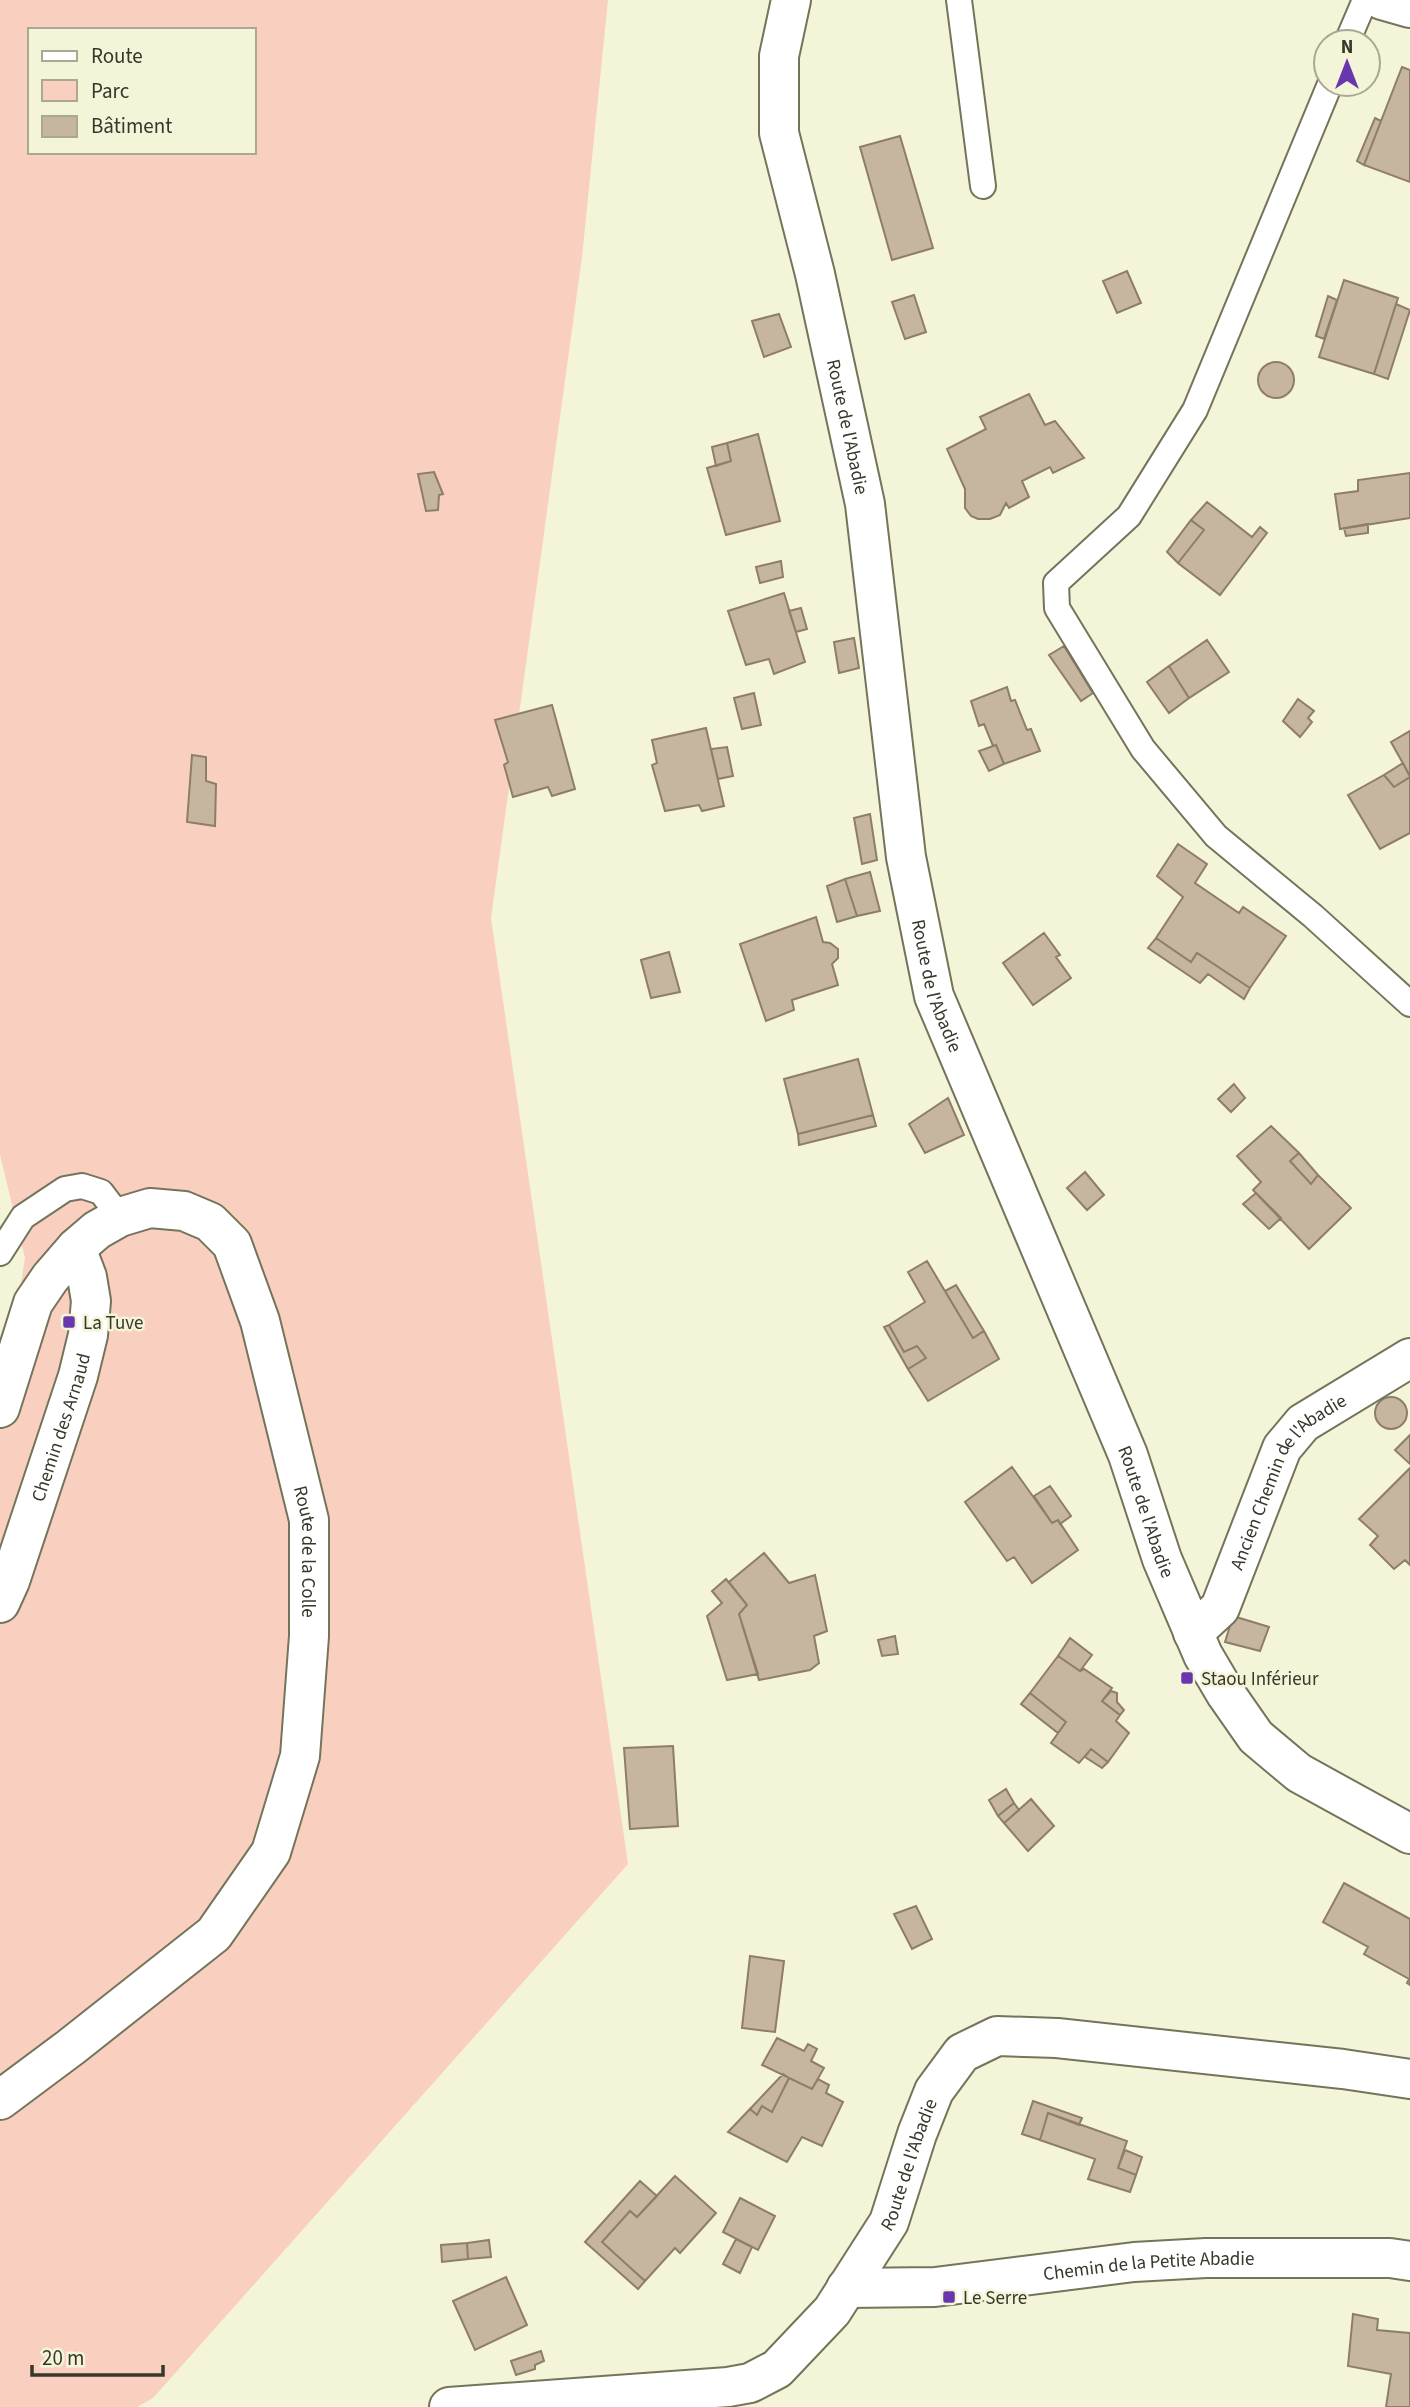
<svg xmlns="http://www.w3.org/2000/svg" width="1410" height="2407" font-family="'Source Sans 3',sans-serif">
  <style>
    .green { fill: #f9cfc0; fill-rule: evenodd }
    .building { fill: #c6b59f; stroke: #8e7d69; stroke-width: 2 }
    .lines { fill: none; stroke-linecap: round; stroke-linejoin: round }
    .service-casing { stroke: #74745b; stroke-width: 28 }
    .minor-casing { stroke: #74745b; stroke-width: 42 }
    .tertiary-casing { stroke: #74745b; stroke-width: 42 }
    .service { stroke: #fff; stroke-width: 24 }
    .minor { stroke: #fff; stroke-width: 38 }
    .tertiary { stroke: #fff; stroke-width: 38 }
    .poi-dot { fill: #6837ae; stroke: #f4f4d8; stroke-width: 2.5 }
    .labels { text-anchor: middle; stroke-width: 5; stroke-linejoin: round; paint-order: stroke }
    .street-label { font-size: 19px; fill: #37372c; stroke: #f4f4d8 }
    .poi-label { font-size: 19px; fill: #37372c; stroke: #f4f4d8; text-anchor: start }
  </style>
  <rect width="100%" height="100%" fill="#f4f4d8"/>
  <path class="green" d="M 0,0 L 608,0 L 582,257 L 491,918 L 628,1864 L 153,2398 L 137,2407 L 0,2407 L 0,1417 L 25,1258 L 0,1155 ZM 30,30 L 254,30 L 254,152 L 30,152 Z"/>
  <path class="building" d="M 1402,67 L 1410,70 L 1410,182 L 1364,165 Z
    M 1375,118 L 1381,121 L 1364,165 L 1357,161 Z
    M 900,136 L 933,248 L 892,260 L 860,147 Z
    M 1127,271 L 1141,303 L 1117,313 L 1103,281 Z
    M 1344,280 L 1398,298 L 1374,374 L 1319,357 Z
    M 914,295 L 926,332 L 905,339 L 892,302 Z
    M 1328,296 L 1337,300 L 1324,339 L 1316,336 Z
    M 1396,304 L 1410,310 L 1388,379 L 1374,374 Z
    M 779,314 L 791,347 L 764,357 L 752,321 Z
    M1258 380a18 18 0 1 1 36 0a18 18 0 1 1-36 0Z
    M 1029,394 L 1045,425 L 1055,421 L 1084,458 L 1053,473 L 1050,467 L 1022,481 L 1029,497 L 1009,508 L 1006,503 L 1000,515 L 990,519 L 978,519 L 971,516 L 965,508 L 965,489 L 947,449 L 986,429 L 980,417 Z
    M 758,434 L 780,521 L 726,535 L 707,468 L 731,461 L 727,443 Z
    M 727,443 L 731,461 L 716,466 L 712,447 Z
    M 434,472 L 443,494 L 439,495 L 438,510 L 426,511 L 418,474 Z
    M 1410,473 L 1410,518 L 1340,529 L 1335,494 L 1358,491 L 1358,480 Z
    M 1207,502 L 1252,537 L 1260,527 L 1267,533 L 1220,595 L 1178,563 L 1204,530 L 1191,520 Z
    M 1191,520 L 1204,530 L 1178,563 L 1167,552 Z
    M 1368,524 L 1368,533 L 1346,536 L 1344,528 Z
    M 781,561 L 783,577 L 760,583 L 756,567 Z
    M 784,593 L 805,662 L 774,674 L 769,659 L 746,665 L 728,611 Z
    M 801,608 L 807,629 L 796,632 L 789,611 Z
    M 854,638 L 859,668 L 839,673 L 834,642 Z
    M 1207,640 L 1229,672 L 1189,698 L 1169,666 Z
    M 1064,646 L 1093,693 L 1081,701 L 1049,655 Z
    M 1169,666 L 1189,698 L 1169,713 L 1147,682 Z
    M 1007,687 L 1011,701 L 1015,700 L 1027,730 L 1031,729 L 1040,751 L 1004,764 L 996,745 L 993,746 L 984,724 L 979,726 L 971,701 Z
    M 754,693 L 761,725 L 742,729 L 734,698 Z
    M 1298,699 L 1314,711 L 1308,718 L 1312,722 L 1300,737 L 1283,721 Z
    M 552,705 L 575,789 L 552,796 L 548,787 L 513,797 L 504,765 L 508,762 L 495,720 Z
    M 706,728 L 724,806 L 702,811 L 699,805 L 665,811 L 652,765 L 657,763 L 652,740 Z
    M 1410,731 L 1410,776 L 1391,742 Z
    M 996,745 L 1004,764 L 989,771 L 979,751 Z
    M 727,747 L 733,776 L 718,779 L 711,749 Z
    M 192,755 L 206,757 L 206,781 L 216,784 L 215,826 L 187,822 Z
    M 1403,763 L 1410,777 L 1394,787 L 1384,775 Z
    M 1384,775 L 1394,787 L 1410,777 L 1410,833 L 1380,849 L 1348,795 Z
    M 870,814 L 877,860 L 862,864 L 854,818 Z
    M 1178,844 L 1207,864 L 1195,883 L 1239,913 L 1243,907 L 1286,936 L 1250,988 L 1197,953 L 1191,962 L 1156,938 L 1183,897 L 1157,876 Z
    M 870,872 L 880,911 L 857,916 L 845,879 Z
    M 845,879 L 857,916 L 837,922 L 827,886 Z
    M 816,917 L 823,942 L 830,943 L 838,949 L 838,958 L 832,964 L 838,985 L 792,1000 L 794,1010 L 766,1021 L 740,944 Z
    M 1044,933 L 1060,955 L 1056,957 L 1071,978 L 1033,1005 L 1003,963 Z
    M 1156,938 L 1191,962 L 1197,953 L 1250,988 L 1244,999 L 1208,974 L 1200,983 L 1148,948 Z
    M 669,952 L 680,992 L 651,998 L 641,960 Z
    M 858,1059 L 873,1115 L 798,1134 L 784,1079 Z
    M 1234,1084 L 1245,1098 L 1231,1112 L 1218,1099 Z
    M 948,1098 L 964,1135 L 925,1153 L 909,1124 Z
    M 873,1115 L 876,1126 L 799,1145 L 798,1134 Z
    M 1271,1126 L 1299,1153 L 1290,1161 L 1311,1184 L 1318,1175 L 1351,1208 L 1309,1249 L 1253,1190 L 1261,1182 L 1237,1156 Z
    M 1299,1153 L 1318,1175 L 1311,1184 L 1290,1161 Z
    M 1085,1172 L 1104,1195 L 1087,1210 L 1067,1188 Z
    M 1256,1193 L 1281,1218 L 1269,1229 L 1243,1204 Z
    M 927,1261 L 973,1338 L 984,1331 L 999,1359 L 928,1401 L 908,1369 L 926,1358 L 917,1346 L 904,1352 L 889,1325 L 925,1302 L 908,1272 Z
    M 956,1285 L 984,1331 L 973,1338 L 945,1291 Z
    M 889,1325 L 904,1352 L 917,1346 L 926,1358 L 908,1369 L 884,1327 Z
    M1375 1413a16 16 0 1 1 32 0a16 16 0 1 1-32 0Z
    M 1410,1435 L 1410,1464 L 1395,1450 Z
    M 1012,1467 L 1052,1523 L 1058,1520 L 1078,1550 L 1032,1583 L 1014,1557 L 1007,1561 L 965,1502 Z
    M 1410,1468 L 1410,1565 L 1405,1560 L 1394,1569 L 1370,1545 L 1378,1536 L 1359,1519 Z
    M 1050,1486 L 1071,1516 L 1060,1524 L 1058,1520 L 1052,1523 L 1034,1496 Z
    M 764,1553 L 789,1583 L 815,1575 L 827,1631 L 814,1636 L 819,1663 L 810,1670 L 759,1680 L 739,1614 L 747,1605 L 729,1582 Z
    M 726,1579 L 747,1605 L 739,1614 L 758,1674 L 727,1680 L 707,1616 L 722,1603 L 712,1591 Z
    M 1233,1616 L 1269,1627 L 1260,1651 L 1225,1642 Z
    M 895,1636 L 898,1654 L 882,1656 L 878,1640 Z
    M 1070,1638 L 1092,1655 L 1080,1671 L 1058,1656 Z
    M 1058,1656 L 1080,1671 L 1084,1669 L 1112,1688 L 1102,1701 L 1120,1715 L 1116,1721 L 1129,1733 L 1108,1762 L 1091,1749 L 1079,1763 L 1051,1743 L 1066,1722 L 1030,1693 Z
    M 1111,1691 L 1117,1693 L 1117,1702 L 1124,1710 L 1120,1715 L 1102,1701 Z
    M 1030,1693 L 1066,1722 L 1058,1733 L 1021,1704 Z
    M 673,1746 L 678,1826 L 630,1829 L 624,1748 Z
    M 1091,1749 L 1108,1762 L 1102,1768 L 1085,1757 Z
    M 1006,1789 L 1014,1803 L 998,1816 L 989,1800 Z
    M 1031,1799 L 1054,1826 L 1028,1851 L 1004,1823 Z
    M 1014,1803 L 1019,1810 L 1004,1823 L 998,1816 Z
    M 1344,1883 L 1410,1919 L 1410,1985 L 1407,1983 L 1409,1979 L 1364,1954 L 1368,1947 L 1323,1922 Z
    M 916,1906 L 932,1939 L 912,1949 L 894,1914 Z
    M 750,1956 L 784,1961 L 775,2032 L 742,2028 Z
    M 777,2038 L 804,2051 L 808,2044 L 817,2049 L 811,2061 L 824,2068 L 812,2089 L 762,2065 Z
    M 783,2074 L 789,2078 L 772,2112 L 762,2106 L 757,2115 L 750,2109 Z
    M 789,2078 L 812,2089 L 818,2079 L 829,2085 L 826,2093 L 843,2102 L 822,2146 L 802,2137 L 787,2162 L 728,2132 L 750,2109 L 757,2115 L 762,2106 L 772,2112 Z
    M 1033,2101 L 1082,2118 L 1079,2125 L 1048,2113 L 1040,2140 L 1022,2134 Z
    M 1048,2113 L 1127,2141 L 1118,2168 L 1136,2175 L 1130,2192 L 1088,2179 L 1095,2159 L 1040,2140 Z
    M 1125,2150 L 1142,2157 L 1136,2175 L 1118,2168 Z
    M 675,2176 L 716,2213 L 680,2253 L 675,2248 L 645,2281 L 602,2242 L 630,2211 L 637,2217 Z
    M 640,2181 L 657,2196 L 637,2217 L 630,2211 L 602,2242 L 645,2281 L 638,2289 L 585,2242 Z
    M 740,2198 L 775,2216 L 758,2250 L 723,2232 Z
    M 736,2239 L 752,2247 L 740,2273 L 723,2264 Z
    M 489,2240 L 491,2257 L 468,2259 L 467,2243 Z
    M 467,2243 L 468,2259 L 442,2262 L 441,2245 Z
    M 506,2277 L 527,2325 L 475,2350 L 453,2301 Z
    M 1353,2314 L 1378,2319 L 1377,2330 L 1410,2333 L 1410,2407 L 1386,2407 L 1391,2374 L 1348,2366 Z
    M 541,2351 L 544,2361 L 535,2365 L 535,2369 L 516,2375 L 511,2361 Z"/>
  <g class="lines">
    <g class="service-casing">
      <path id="service" d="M 959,0 L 983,186
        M 1347,42 L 1365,0
        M 1330,84 L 1195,410 L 1129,516 L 1056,583 L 1057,608 L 1143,749 L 1216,836 L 1313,916 L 1410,1004
        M 0,1253 L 23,1217 L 65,1189 L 82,1186 L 101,1192 L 120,1217"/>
    </g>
    <g class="minor-casing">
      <g id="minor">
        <path d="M 1382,0 L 1410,8"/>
        <path id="s1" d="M 0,1603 L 10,1581 L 78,1376 L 88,1335 L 91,1301 L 87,1277 L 76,1248"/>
        <path id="s2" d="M 1193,1633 L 1220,1608 L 1282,1448 L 1303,1423 L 1410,1358"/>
        <path id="s3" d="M 846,2288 L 935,2287 L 1134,2262 L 1206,2258 L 1390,2258 L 1410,2261"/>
      </g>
    </g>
    <g class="tertiary-casing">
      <g id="tertiary">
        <path id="s4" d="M 791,0 L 779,56 L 779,133 L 815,274 L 865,504 L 906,857 L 934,996 L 1128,1455 L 1162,1559 L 1203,1655 L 1226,1694 L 1256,1737 L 1299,1773 L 1410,1834"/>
        <path id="s5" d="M 0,1408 L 33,1303 L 50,1278 L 76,1248 L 97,1230 L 120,1217 L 150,1208 L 184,1211 L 210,1222 L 232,1244 L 260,1321 L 309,1520 L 309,1636 L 300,1756 L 271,1852 L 214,1934 L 71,2047 L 0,2100"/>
        <path id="s6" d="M 449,2407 L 728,2387 L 750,2383 L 777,2369 L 832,2311 L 889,2222 L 917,2134 L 934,2091 L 962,2053 L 997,2036 L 1057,2038 L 1343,2069 L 1410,2079"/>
      </g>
    </g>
    <use href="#service" class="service"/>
    <use href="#minor" class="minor"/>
    <use href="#tertiary" class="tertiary"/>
  </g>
  <g class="poi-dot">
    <rect x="62" y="1315" width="14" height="14" rx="3.5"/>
    <rect x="1180" y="1671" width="14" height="14" rx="3.5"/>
    <rect x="942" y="2290" width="14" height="14" rx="3.5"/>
  </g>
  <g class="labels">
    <g class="street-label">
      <text dy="7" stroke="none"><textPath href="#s4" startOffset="436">Route de l'Abadie</textPath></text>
      <text dy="7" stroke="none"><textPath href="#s4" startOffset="1003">Route de l'Abadie</textPath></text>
      <text dy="7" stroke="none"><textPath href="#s1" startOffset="186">Chemin des Arnaud</textPath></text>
      <text dy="7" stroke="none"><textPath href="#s2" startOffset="184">Ancien Chemin de l'Abadie</textPath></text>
      <text dy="7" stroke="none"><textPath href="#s4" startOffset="1570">Route de l'Abadie</textPath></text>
      <text dy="7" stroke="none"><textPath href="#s5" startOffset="677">Route de la Colle</textPath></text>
      <text dy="7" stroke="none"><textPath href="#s6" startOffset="579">Route de l'Abadie</textPath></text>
      <text dy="7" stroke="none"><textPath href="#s3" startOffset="304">Chemin de la Petite Abadie</textPath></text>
    </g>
    <g class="poi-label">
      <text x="83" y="1329">La Tuve</text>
      <text x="1201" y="1685">Staou Inférieur</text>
      <text x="963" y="2304">Le Serre</text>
    </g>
  </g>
  <rect x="28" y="28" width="228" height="126" fill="#f4f4d8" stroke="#a8a893" stroke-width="2"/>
  <rect x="42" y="51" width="35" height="10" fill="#ffffff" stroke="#a8a893" stroke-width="2"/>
  <text x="91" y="63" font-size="21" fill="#37372c">Route</text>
  <rect x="42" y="80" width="35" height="21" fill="#f9cfc0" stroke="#a8a893" stroke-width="2"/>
  <text x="91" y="98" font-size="21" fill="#37372c">Parc</text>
  <rect x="42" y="116" width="35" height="21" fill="#c6b59f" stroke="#a8a893" stroke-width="2"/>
  <text x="91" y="133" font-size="21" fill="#37372c">Bâtiment</text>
  <g transform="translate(1347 63)"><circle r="33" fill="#f4f4d8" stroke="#a8a893" stroke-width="2"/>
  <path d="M0-5L12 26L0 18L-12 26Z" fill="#6837ae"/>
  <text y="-10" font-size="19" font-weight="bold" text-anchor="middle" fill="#37372c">N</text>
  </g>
  <path d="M32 2365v10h131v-10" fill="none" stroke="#37372c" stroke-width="3.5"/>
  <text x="42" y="2365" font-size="21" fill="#37372c" stroke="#f4f4d8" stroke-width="5" paint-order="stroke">20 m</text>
</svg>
